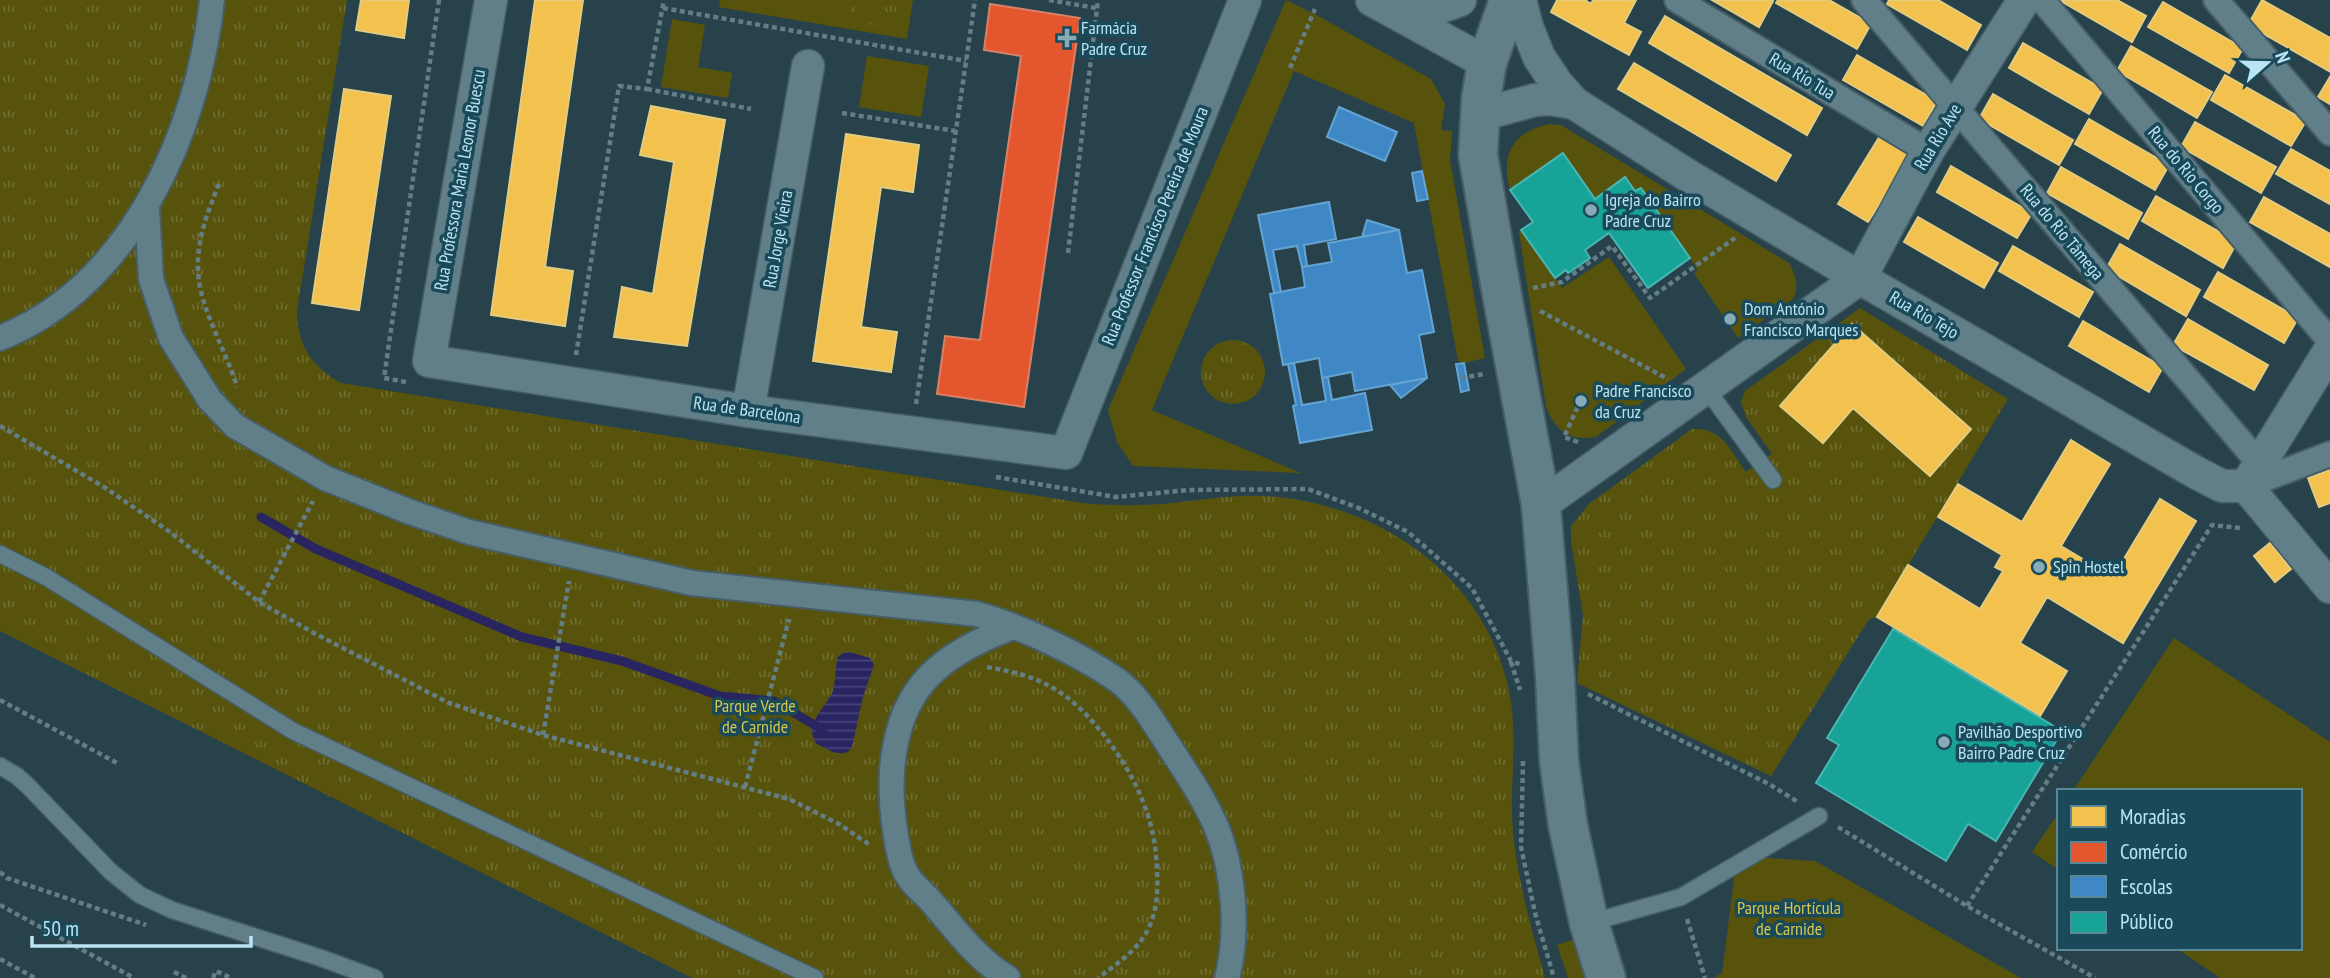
<svg xmlns="http://www.w3.org/2000/svg" width="2330" height="978" font-family="'PT Sans Narrow',sans-serif">
  <style>
    .green { fill: #58530c }
    .park { fill: url(#park-tufts) }
    .water { fill: url(#water-rules) }
    .homes { fill: #f2c14e; stroke: #e2cc80; stroke-width: 2 }
    .shops { fill: #e4572e; stroke: #d88169; stroke-width: 2 }
    .schools { fill: #3f88c5; stroke: #64a4d3; stroke-width: 2 }
    .public { fill: #17a398; stroke: #48b6b3; stroke-width: 2 }
    .lines { fill: none; stroke-linecap: round; stroke-linejoin: round }
    .stream { stroke: #292561; stroke-width: 9 }
    .service-casing { stroke: #475e66; stroke-width: 19 }
    .pedestrian-casing { stroke: #475e66; stroke-width: 28 }
    .minor-casing { stroke: #475e66; stroke-width: 35 }
    .tertiary-casing { stroke: #475e66; stroke-width: 42 }
    .path { stroke: #647e86; stroke-width: 4.5; stroke-dasharray: 5 3.5; stroke-linecap: butt }
    .service { stroke: #607f88; stroke-width: 16 }
    .pedestrian { stroke: #607f88; stroke-width: 24 }
    .minor { stroke: #607f88; stroke-width: 32 }
    .tertiary { stroke: #607f88; stroke-width: 38 }
    .poi-dot { fill: #88abb8; stroke: #1a4a59; stroke-width: 2.5 }
    .labels { text-anchor: middle; stroke-width: 7; stroke-linejoin: round; paint-order: stroke }
    .poi-label { font-size: 18px; fill: #bbe4f3; stroke: #1a4a59; text-anchor: start }
    .street-label { font-size: 18px; fill: #bbe4f3; stroke: #1a4a59 }
    .park-label { font-size: 18px; fill: #d5c64e; stroke: #1a4a59 }
  </style>
  <defs>
    <pattern id="park-tufts" width="24" height="20" patternUnits="userSpaceOnUse" patternTransform="scale(1.75)"><rect width="24" height="20" fill="#58530c"/><path d="M3 7l-1-3M5 7V3M7 7l1-3M15 17l-1-3M17 17v-4M19 17l1-3" fill="none" stroke="#6e6c30"/></pattern>
    <pattern id="water-rules" width="6" height="5" patternUnits="userSpaceOnUse" patternTransform="scale(1.75)"><rect width="6" height="5" fill="#292561"/><path d="M0 2.5h6" fill="none" stroke="#464478"/></pattern>
  </defs>
  <rect width="100%" height="100%" fill="#28424b"/>
  <path class="green" d="M 720,0 L 913,0 L 907,39 L 719,7 Z
    M 1286,0 L 1318,16 L 1431,79 L 1445,104 L 1441,130 L 1452,131 L 1450,160 L 1485,358 L 1464,363 L 1458,361 L 1414,123 L 1294,71 L 1152,410 L 1301,473 L 1133,466 L 1117,442 L 1108,410 Z
    M 672,19 L 705,25 L 698,67 L 732,73 L 728,98 L 661,87 Z
    M 867,56 L 929,66 L 921,117 L 859,107 Z
    M 1549,124 L 1561,125 L 1789,263 C 1795,274 1800,287 1793,299 L 1738,338 L 1694,273 L 1698,270 L 1641,188 L 1635,191 L 1625,177 L 1595,199 L 1563,153 L 1510,190 C 1500,154 1513,132 1549,124 Z
    M 1521,230 L 1562,288 L 1609,257 L 1686,369 L 1596,437 C 1570,441 1556,432 1546,407 L 1519,232 Z
    M 2174,638 L 2330,742 L 2330,978 L 2220,978 L 2176,948 L 2300,948 L 2300,791 L 2073,791 Z
    M 2059,812 L 2059,870 L 2032,852 Z
    M 1737,856 L 1815,861 L 2021,978 L 1714,978 L 1722,973 Z
    M 1579,938 L 1590,978 L 1568,978 L 1557,945 Z"/>
  <path class="park" d="M 0,0 L 347,0 L 297,311 C 297,345 312,367 341,383 L 1082,503 C 1112,506 1143,506 1172,503 C 1208,499 1242,493 1278,497 C 1389,509 1489,582 1510,696 C 1518,741 1509,788 1513,833 C 1518,882 1532,931 1545,978 L 692,978 L 0,631 Z
    M 851,0 L 906,0 L 901,30 L 848,21 Z
    M 1860,308 L 2008,399 L 1877,617 L 1869,619 L 1771,776 L 1577,683 L 1583,615 L 1571,541 L 1571,526 L 1589,504 L 1692,429 C 1722,427 1730,450 1746,472 L 1772,454 L 1746,417 L 1741,402 L 1745,391 Z
    M1201 372a32 32 0 1 1 64 0a32 32 0 1 1-64 0Z"/>
  <path class="water" d="M 850,652 L 870,658 L 874,665 L 863,697 L 852,747 C 844,760 828,750 817,744 C 803,726 823,710 831,695 C 837,684 834,668 838,657 L 843,653 Z"/>
  <path class="homes" d="M 361,0 L 409,0 L 404,38 L 356,30 Z
    M 535,0 L 583,0 L 545,267 L 573,271 L 565,326 L 491,315 Z
    M 1557,0 L 1585,0 L 1591,4 L 1593,0 L 1636,0 L 1624,23 L 1641,32 L 1629,55 L 1551,12 Z
    M 1712,0 L 1770,0 L 1773,1 L 1759,27 Z
    M 1778,0 L 1829,0 L 1871,24 L 1857,49 L 1776,3 Z
    M 1889,0 L 1938,0 L 1981,25 L 1967,50 L 1887,4 Z
    M 2059,0 L 2117,0 L 2146,16 L 2132,42 Z
    M 2262,0 L 2330,38 L 2329,71 L 2248,25 Z
    M 2163,2 L 2243,48 L 2229,73 L 2148,27 Z
    M 1665,16 L 1822,108 L 1807,135 L 1649,43 Z
    M 2023,43 L 2103,89 L 2089,114 L 2009,68 Z
    M 2131,46 L 2212,92 L 2197,118 L 2117,71 Z
    M 1857,55 L 1937,101 L 1923,126 L 1843,80 Z
    M 1634,63 L 1791,155 L 1776,181 L 1618,89 Z
    M 2225,75 L 2306,121 L 2291,146 L 2211,100 Z
    M 2330,77 L 2330,104 L 2318,97 Z
    M 344,89 L 391,96 L 359,310 L 312,303 Z
    M 1993,94 L 2073,140 L 2059,165 L 1979,119 Z
    M 651,106 L 725,120 L 687,346 L 614,337 L 622,287 L 653,294 L 674,162 L 640,155 Z
    M 2089,119 L 2169,165 L 2155,190 L 2075,144 Z
    M 2195,122 L 2276,167 L 2261,193 L 2181,147 Z
    M 846,134 L 919,145 L 913,192 L 881,187 L 861,327 L 897,332 L 891,372 L 813,361 Z
    M 1880,136 L 1910,155 L 1868,222 L 1838,204 Z
    M 2291,149 L 2330,171 L 2330,204 L 2276,174 Z
    M 1951,166 L 2032,213 L 2017,238 L 1937,192 Z
    M 2061,167 L 2142,213 L 2128,239 L 2047,193 Z
    M 2156,196 L 2237,242 L 2223,268 L 2142,221 Z
    M 2264,197 L 2330,234 L 2330,267 L 2250,222 Z
    M 1918,217 L 1998,263 L 1984,288 L 1904,242 Z
    M 2120,244 L 2200,290 L 2186,316 L 2106,269 Z
    M 2013,246 L 2093,292 L 2079,317 L 1999,271 Z
    M 2218,272 L 2298,318 L 2284,343 L 2204,297 Z
    M 2188,319 L 2268,365 L 2254,390 L 2173,345 Z
    M 2083,321 L 2163,367 L 2149,392 L 2069,346 Z
    M 1852,324 L 1971,429 L 1930,476 L 1853,408 L 1823,443 L 1780,406 Z
    M 2071,440 L 2110,464 L 2061,546 L 2113,577 L 2160,499 L 2196,521 L 2123,643 L 2047,597 L 2020,643 L 2067,671 L 2040,716 L 1877,617 L 1908,565 L 1980,609 L 2003,571 L 1995,567 L 2002,555 L 1938,517 L 1958,484 L 2022,522 Z
    M 2330,470 L 2330,503 L 2319,507 L 2308,478 Z
    M 2270,543 L 2291,569 L 2275,582 L 2254,556 Z"/>
  <path class="shops" d="M 990,4 L 1080,18 L 1024,407 L 937,394 L 945,336 L 980,340 L 1021,56 L 984,50 Z"/>
  <path class="schools" d="M 1339,107 L 1397,132 L 1385,161 L 1327,137 Z
    M 1422,171 L 1428,199 L 1417,201 L 1412,173 Z
    M 1329,202 L 1336,239 L 1304,245 L 1307,266 L 1302,267 L 1297,246 L 1273,250 L 1281,292 L 1274,293 L 1258,215 Z
    M 1367,220 L 1399,230 L 1362,237 Z
    M 1399,230 L 1407,273 L 1422,270 L 1434,332 L 1419,335 L 1427,378 L 1355,391 L 1352,372 L 1322,378 L 1319,358 L 1283,365 L 1270,294 L 1305,287 L 1302,267 L 1332,262 L 1328,243 Z
    M 1294,363 L 1302,405 L 1326,401 L 1322,378 L 1328,377 L 1332,400 L 1365,393 L 1372,430 L 1300,443 L 1293,406 L 1296,405 L 1288,364 Z
    M 1464,363 L 1469,390 L 1461,392 L 1456,364 Z
    M 1427,378 L 1401,398 L 1390,385 Z"/>
  <path class="public" d="M 1563,153 L 1595,199 L 1625,177 L 1635,191 L 1641,188 L 1690,258 L 1648,288 L 1609,233 L 1585,250 L 1590,258 L 1568,273 L 1566,270 L 1555,278 L 1521,230 L 1533,222 L 1510,190 Z
    M 1893,629 L 2062,731 L 1996,841 L 1968,824 L 1946,861 L 1816,783 L 1839,745 L 1827,738 Z"/>
  <g class="lines">
    <path class="stream" d="M 261,517 L 316,549 L 522,637 L 622,661 L 720,696 L 774,701 L 823,730"/>
    <g class="service-casing">
      <path id="service" d="M 1706,388 L 1773,480
        M 0,554 L 46,577 L 293,731 L 815,978
        M 0,766 L 17,776 L 28,786 L 111,872 L 140,895 L 172,910 L 321,958 L 375,978
        M 1589,923 L 1681,897 L 1819,816"/>
    </g>
    <g class="pedestrian-casing">
      <path id="pedestrian" d="M 1677,0 L 1928,151
        M 1864,0 L 2260,464
        M 2042,0 L 2330,341
        M 2216,0 L 2330,133
        M 147,207 L 151,279 L 171,338 L 210,400 L 235,426 L 325,478 L 410,512 L 469,532 L 692,583 L 977,614 C 1020,626 1080,654 1117,680 C 1137,694 1154,723 1167,743 C 1184,769 1203,797 1216,826 C 1234,869 1239,933 1227,978
        M 0,338 C 131,286 198,132 212,0
        M 2246,486 L 2330,454
        M 1008,978 C 976,959 953,926 929,899 C 921,891 909,881 905,871 C 899,859 897,843 895,830 C 887,778 891,714 930,675 C 953,652 983,638 1013,627"/>
    </g>
    <g class="minor-casing">
      <path id="minor" d="M 491,0 L 429,361 L 748,411 L 1066,453 L 1245,0
        M 1372,0 L 1487,63
        M 1520,0 L 1527,27 L 1539,57 L 1557,84 L 1574,103 L 1687,175 L 1860,278 L 2195,472 L 2222,486 L 2246,486
        M 1402,15 L 1441,7 L 1460,0
        M 1480,115 L 1535,100 L 1550,99 L 1574,103
        M 748,411 L 808,66
        M 2246,486 L 2330,350
        M 2246,486 L 2330,587
        M 1541,505 L 1860,278 L 1928,151 L 2024,0"/>
    </g>
    <g class="tertiary-casing">
      <path id="tertiary" d="M 1509,0 L 1487,63 L 1481,99 L 1478,155 L 1502,295 L 1541,505 L 1555,677 L 1559,761 L 1568,826 L 1589,923 L 1606,978"/>
    </g>
    <path class="path" d="M 1049,0 L 1096,8
      M 663,8 L 966,61
      M 1290,68 L 1315,9
      M 647,89 L 751,109
      M 842,113 L 955,131
      M 219,184 C 208,211 197,239 198,268 C 198,307 226,349 237,387
      M 1068,253 L 1098,0
      M 1533,288 L 1562,282 L 1612,246 L 1650,298 L 1735,238
      M 1540,311 L 1668,379
      M 576,355 L 619,86 L 647,89 L 664,0
      M 1461,378 L 1484,374
      M 406,382 L 384,378 L 439,0
      M 916,404 L 975,0
      M 0,426 L 104,487 L 170,532 L 259,602 L 314,633 L 449,703 L 543,735 L 789,799 L 839,824 L 870,845
      M 1578,442 L 1564,437 L 1578,406
      M 996,477 L 1116,497 L 1188,490 L 1308,489 L 1361,509 L 1408,532 L 1472,588 L 1511,661 L 1522,665
      M 259,602 L 313,501
      M 1511,662 L 1520,690
      M 987,667 C 1010,671 1033,676 1053,688 C 1074,700 1089,717 1104,735 C 1136,777 1156,819 1157,872 C 1158,890 1157,908 1150,925 C 1140,949 1118,963 1098,978
      M 1588,694 L 1769,784 L 1798,802
      M 0,700 L 117,763
      M 543,735 L 569,581
      M 1523,761 L 1521,847 L 1535,913 L 1554,978
      M 745,787 L 789,619
      M 1838,827 L 1967,906 L 2095,978
      M 0,872 L 7,878 L 146,925
      M 0,905 L 134,978
      M 1967,906 L 2212,525 L 2240,528
      M 1687,919 L 1705,978
      M 0,959 L 35,978
      M 174,972 L 186,978
      M 213,978 L 216,971 L 231,978"/>
    <use href="#service" class="service"/>
    <use href="#pedestrian" class="pedestrian"/>
    <use href="#minor" class="minor"/>
    <use href="#tertiary" class="tertiary"/>
  </g>
  <g class="poi-dot">
    <path d="M1063.5 27.5h7v7h7v7h-7v7h-7v-7h-7v-7h7z"/>
    <circle cx="1591" cy="210" r="7"/>
    <circle cx="1730" cy="319" r="7"/>
    <circle cx="1581" cy="401" r="7"/>
    <circle cx="2039" cy="567" r="7"/>
    <circle cx="1944" cy="742" r="7"/>
  </g>
  <g class="labels">
    <g class="poi-label">
      <text x="1081" y="34">Farmácia<tspan x="1081" dy="21">Padre Cruz</tspan></text>
      <text x="1605" y="206">Igreja do Bairro<tspan x="1605" dy="21">Padre Cruz</tspan></text>
      <text x="1744" y="315">Dom António<tspan x="1744" dy="21">Francisco Marques</tspan></text>
      <text x="1595" y="397">Padre Francisco<tspan x="1595" dy="21">da Cruz</tspan></text>
      <text x="2053" y="573">Spin Hostel</text>
      <text x="1958" y="738">Pavilhão Desportivo<tspan x="1958" dy="21">Bairro Padre Cruz</tspan></text>
    </g>
    <g class="street-label">
      <text transform="translate(1802 76) rotate(31)" y="6">Rua Rio Tua</text>
      <text transform="translate(1938 137) rotate(-59)" y="6">Rua Rio Ave</text>
      <text transform="translate(2186 170) rotate(50)" y="6">Rua do Rio Corgo</text>
      <text transform="translate(460 180) rotate(-80)" y="6">Rua Professora Maria Leonor Buescu</text>
      <text transform="translate(1155 226) rotate(-68)" y="6">Rua Professor Francisco Pereira de Moura</text>
      <text transform="translate(2062 232) rotate(50)" y="6">Rua do Rio Tâmega</text>
      <text transform="translate(778 239) rotate(-80)" y="6">Rua Jorge Vieira</text>
      <text transform="translate(1924 315) rotate(30)" y="6">Rua Rio Tejo</text>
      <text transform="translate(747 410) rotate(8)" y="6">Rua de Barcelona</text>
    </g>
    <g class="park-label">
      <text x="755" y="712">Parque Verde<tspan x="755" dy="21">de Carnide</tspan></text>
      <text x="1789" y="914">Parque Hortícula<tspan x="1789" dy="21">de Carnide</tspan></text>
    </g>
  </g>
  <rect x="2057" y="789" width="245" height="161" fill="#1a4a59" stroke="#5a8897" stroke-width="2"/>
  <rect x="2071" y="806" width="35" height="21" fill="#f2c14e" stroke="#5a8897" stroke-width="2"/>
  <text x="2120" y="824" font-size="21" fill="#bbe4f3">Moradias</text>
  <rect x="2071" y="842" width="35" height="21" fill="#e4572e" stroke="#5a8897" stroke-width="2"/>
  <text x="2120" y="859" font-size="21" fill="#bbe4f3">Comércio</text>
  <rect x="2071" y="876" width="35" height="21" fill="#3f88c5" stroke="#5a8897" stroke-width="2"/>
  <text x="2120" y="894" font-size="21" fill="#bbe4f3">Escolas</text>
  <rect x="2071" y="912" width="35" height="21" fill="#17a398" stroke="#5a8897" stroke-width="2"/>
  <text x="2120" y="929" font-size="21" fill="#bbe4f3">Público</text>
  <g transform="translate(2267 63) rotate(70)" stroke="#1a4a59" stroke-width="5" paint-order="stroke">
  <path d="M0-5L12 26L0 18L-12 26Z" fill="#bbe4f3"/>
  <text y="-10" font-size="19" font-weight="bold" text-anchor="middle" fill="#bbe4f3">N</text>
  </g>
  <path d="M32 936v10h219v-10" fill="none" stroke="#bbe4f3" stroke-width="3.5"/>
  <text x="42" y="936" font-size="21" fill="#bbe4f3" stroke="#1a4a59" stroke-width="5" paint-order="stroke">50 m</text>
</svg>
